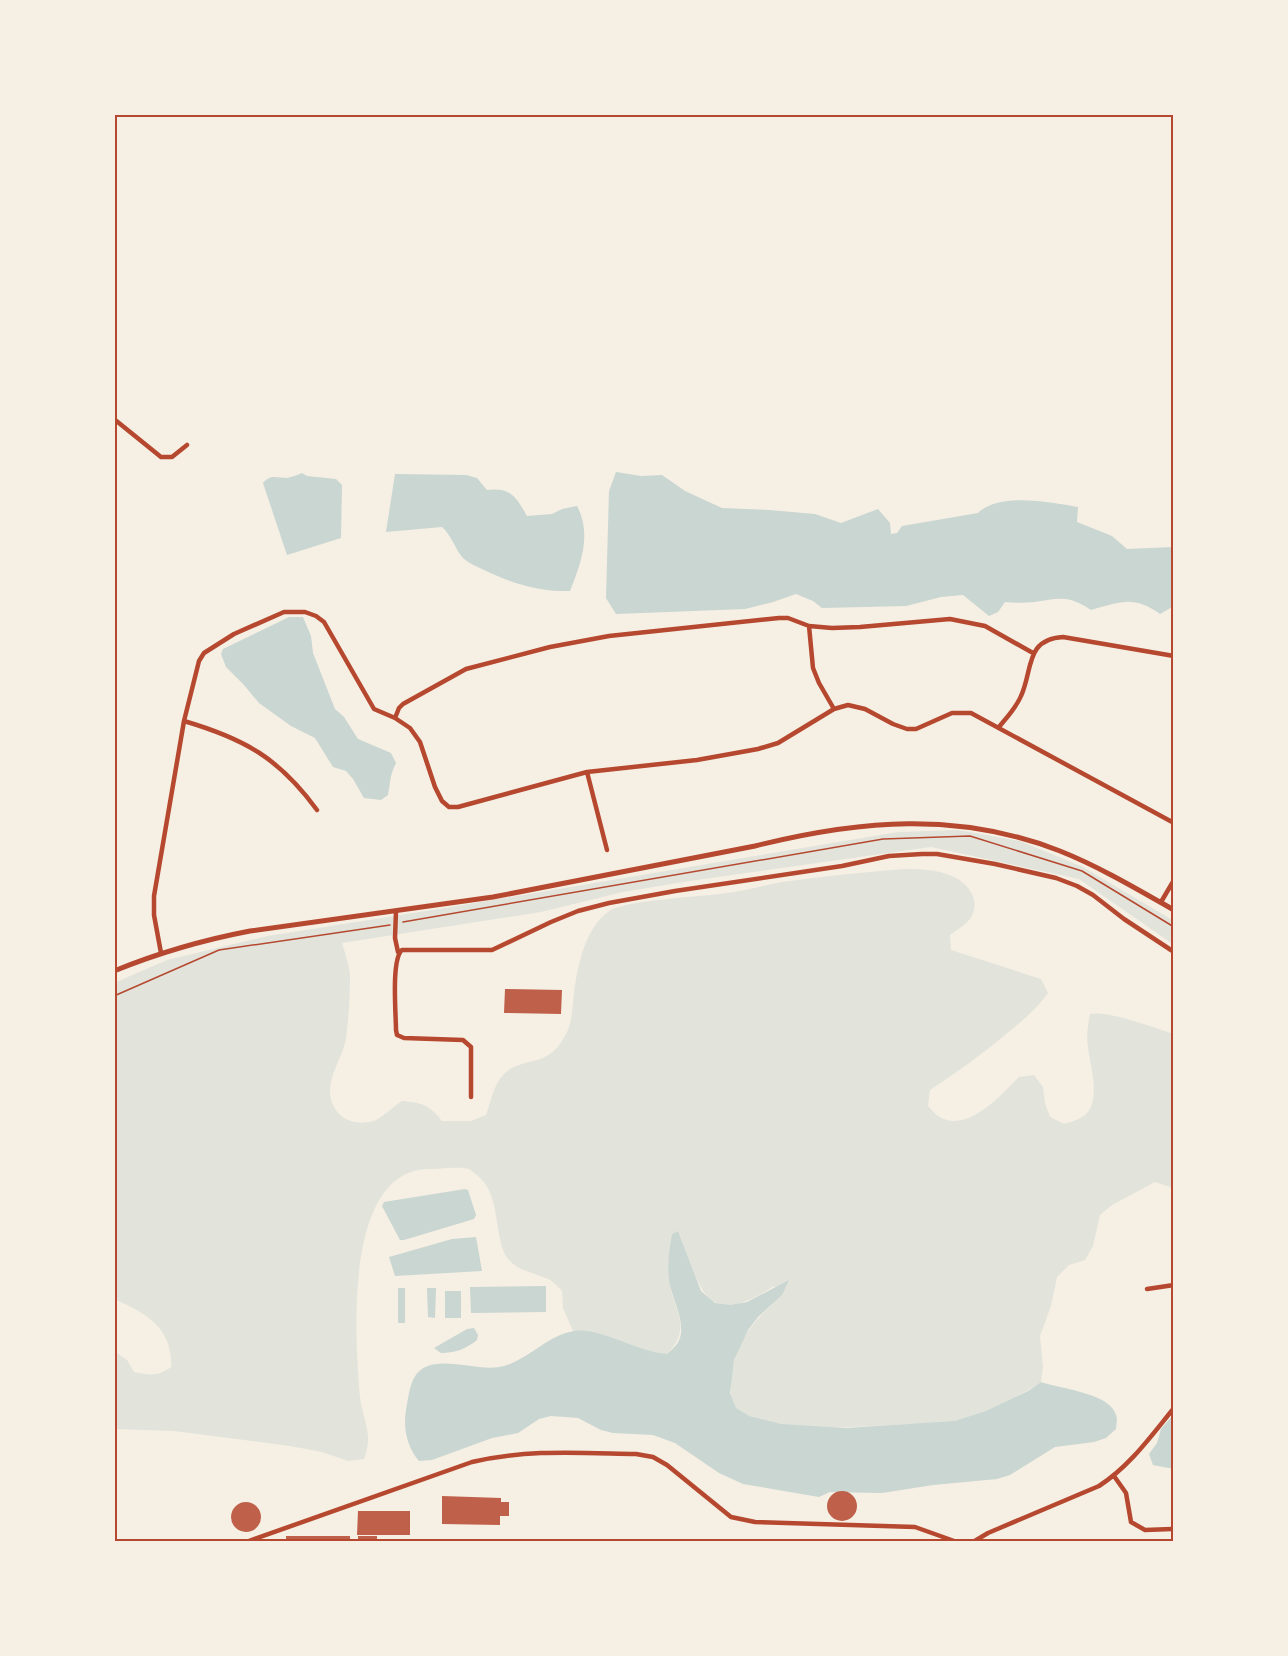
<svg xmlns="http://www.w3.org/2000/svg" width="1288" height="1656" font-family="Overpass,sans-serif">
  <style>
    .green { fill: #e2e4dc }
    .water { fill: #c9d6d2 }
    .building { fill: #bf614a }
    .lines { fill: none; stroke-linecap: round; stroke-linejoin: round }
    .path { stroke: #b5482f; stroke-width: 1.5 }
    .minor { stroke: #b5482f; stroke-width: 4.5 }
    .tertiary { stroke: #b5482f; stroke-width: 5 }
    .neatline { fill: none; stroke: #b5482f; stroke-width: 2 }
  </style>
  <rect width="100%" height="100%" fill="#f6efe4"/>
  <path class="green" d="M 958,830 L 1020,841 L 1083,867 L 1174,921 L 1174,945 L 1079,879 L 931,847 L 690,881 L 623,892 L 541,912 L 342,943 C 345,953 349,965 350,975 C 350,993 349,1012 347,1030 C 346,1049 337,1061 332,1078 C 323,1107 346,1131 376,1120 C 384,1116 394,1106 402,1101 C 422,1103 429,1104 442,1121 L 471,1121 L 486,1115 C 491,1102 493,1085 504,1074 C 524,1055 548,1070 566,1034 C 574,1019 572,1001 575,985 C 579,960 587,927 608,912 C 623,900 697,897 719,894 C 741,892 761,886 782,882 C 818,877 855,873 891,870 C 910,868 936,868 954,877 C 967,883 979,898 973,913 C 970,923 958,929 950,935 L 951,950 L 1041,979 L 1048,993 C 1036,1010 1021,1022 1005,1035 C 981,1055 956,1073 930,1090 L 928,1106 C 931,1109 935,1114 938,1116 C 967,1135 1002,1094 1019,1077 L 1034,1075 L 1043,1087 L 1045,1103 L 1050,1117 L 1064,1124 C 1074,1121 1086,1118 1091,1107 C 1098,1088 1090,1065 1088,1047 C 1086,1035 1088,1025 1090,1014 C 1108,1010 1155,1028 1174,1034 L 1174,1196 L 1170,1187 L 1155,1182 L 1112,1205 L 1100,1215 L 1093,1246 L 1085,1260 L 1069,1265 L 1057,1277 L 1051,1306 L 1040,1336 L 1043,1367 L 1041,1382 C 1020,1396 979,1417 954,1422 C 939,1424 923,1424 908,1424 C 869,1426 766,1436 737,1409 C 728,1400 730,1381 732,1370 C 738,1336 758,1317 782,1295 L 774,1286 C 703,1332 701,1287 678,1231 L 672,1234 C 669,1249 667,1266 669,1281 C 674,1311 693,1328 667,1354 C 634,1351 606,1332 573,1331 L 563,1308 L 562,1291 C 558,1287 554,1282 548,1279 C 535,1273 518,1271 508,1259 C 494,1242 501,1196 480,1178 C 477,1175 472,1171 469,1169 C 458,1166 440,1169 428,1169 C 343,1171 355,1341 360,1397 C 363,1422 374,1433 364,1459 L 348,1461 L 322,1452 L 290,1446 L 174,1431 L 114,1429 L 114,1351 L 127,1360 L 134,1372 C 150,1375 157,1377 171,1367 C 173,1328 146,1313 114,1299 L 114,983 L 167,960 L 268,936 L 457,906 L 898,832 Z"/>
  <path class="water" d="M 616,472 L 641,476 L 662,475 L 685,491 L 722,508 L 769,510 L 815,514 L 841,523 L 878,509 L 890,523 L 891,534 L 897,533 L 902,526 L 978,513 C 999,492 1050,502 1078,507 L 1077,522 L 1112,536 L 1127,549 L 1174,547 L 1174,606 L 1160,614 C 1133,595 1121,602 1091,610 C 1069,595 1060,598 1035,602 C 1025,603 1015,603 1005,602 L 998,612 L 989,616 L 963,595 L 941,597 L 906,606 L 822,608 L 813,601 L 796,594 L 773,602 L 745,609 L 616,614 L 606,598 L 609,491 Z
    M 302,473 L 307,476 L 336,479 L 342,485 L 341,538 L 287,555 L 263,483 C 271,474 276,478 287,478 C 292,477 297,475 302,473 Z
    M 395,474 L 466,475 L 477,478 L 487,490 C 511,487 516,497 527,516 L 552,514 L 562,509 L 577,506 C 592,534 581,563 570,591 C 540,592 511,583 484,570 C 478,567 468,563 463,558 C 455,549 452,536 442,527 L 386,532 Z
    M 289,617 L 303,617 L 311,636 L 313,653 L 335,709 L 344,717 L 358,739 L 391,753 L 396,763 C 389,778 391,780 388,795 L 381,800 L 364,798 L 353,779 L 346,771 L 333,767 L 315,738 L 291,726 L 259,703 L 244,685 L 226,667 L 221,654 L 223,649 Z
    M 465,1189 L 468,1190 L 476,1215 L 474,1219 L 404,1240 L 400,1240 L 382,1206 L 384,1202 Z
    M 678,1231 L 701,1291 L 715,1303 L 730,1305 L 747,1302 L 789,1280 L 782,1295 L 758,1317 L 748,1330 L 734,1360 L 730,1393 L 736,1408 L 749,1416 L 781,1424 L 846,1428 L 955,1421 L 986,1411 L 1028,1391 L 1041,1382 C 1061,1389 1110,1393 1116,1415 C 1118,1419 1116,1425 1116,1429 L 1106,1438 L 1094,1442 L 1055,1447 L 1010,1475 L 997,1479 L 933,1485 L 882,1493 L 830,1492 L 819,1497 L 743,1484 L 719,1473 L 675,1443 L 653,1435 L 613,1433 L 601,1430 L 578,1418 L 551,1416 L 539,1419 L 518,1433 L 492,1438 L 432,1460 L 419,1461 C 407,1447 403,1428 406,1410 C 408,1400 409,1387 414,1378 C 430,1349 477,1374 504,1366 C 529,1359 548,1335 574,1331 C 600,1327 637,1352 667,1354 C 670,1351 674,1348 677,1344 C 689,1327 672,1299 669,1281 C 667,1265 669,1249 672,1234 Z
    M 476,1237 L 482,1271 L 395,1276 L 389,1257 L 452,1239 Z
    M 546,1286 L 546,1312 L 471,1313 L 470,1287 Z
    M 398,1288 L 405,1288 L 405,1323 L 398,1323 Z
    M 427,1288 L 436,1288 L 435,1318 L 428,1317 Z
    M 445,1291 L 461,1291 L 461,1318 L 445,1318 Z
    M 474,1328 L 478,1335 L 477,1340 C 466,1349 455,1353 441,1353 L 434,1348 L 467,1329 Z
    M 1174,1414 L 1174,1469 L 1153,1465 L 1149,1454 L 1157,1443 L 1161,1429 Z"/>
  <path class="building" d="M 505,989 L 562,990 L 561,1014 L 504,1013 Z
    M827 1506a15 15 0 1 1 30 0a15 15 0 1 1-30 0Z
    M 442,1496 L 501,1498 L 501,1502 L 509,1502 L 509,1516 L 500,1516 L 500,1525 L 442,1524 Z
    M231 1517a15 15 0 1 1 30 0a15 15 0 1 1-30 0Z
    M 358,1511 L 410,1511 L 410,1535 L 357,1535 Z
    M 286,1536 L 350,1536 L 350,1542 L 286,1542 Z
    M 358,1536 L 377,1536 L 377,1542 L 358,1542 Z"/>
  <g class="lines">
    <path class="path" d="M 403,922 L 883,839 L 970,836 L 1082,871 L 1174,927
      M 114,996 L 219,950 L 390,925"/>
    <path class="minor" d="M 114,419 L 161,457 L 172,457 L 187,445
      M 809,626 L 832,628 L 860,627 L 950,619 L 985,626 L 1033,653
      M 395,718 L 399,708 L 403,704 L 466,669 L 550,647 L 609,636 L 779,618 L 788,618 L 809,626 L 813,668 L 819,683 L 834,709
      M 184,721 C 245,739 279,758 317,810
      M 999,727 C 1007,717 1016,708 1021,696 C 1033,670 1025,639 1063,637 L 1174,656
      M 587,772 L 607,850
      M 1161,902 L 1174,880
      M 396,911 L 395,938 L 398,952
      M 161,953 L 154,915 L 154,896 L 184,721 L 199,661 L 204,653 L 234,634 L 284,612 L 305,612 L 316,616 L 324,622 L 374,709 L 395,718 L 410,728 L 420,742 L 435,787 L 442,801 L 449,807 L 458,807 L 587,772 L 697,760 L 758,749 L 778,743 L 834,709 L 848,705 L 865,709 L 893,724 L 907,729 L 916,729 L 952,713 L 971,713 L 1174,823
      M 471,1097 L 471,1047 L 463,1040 L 404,1038 L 397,1035 L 396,1030 C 396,1015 391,959 402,950 L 492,950 L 551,922 L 578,911 L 609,903 L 675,891 L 842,866 L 889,856 L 922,854 L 937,854 L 995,864 L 1056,878 L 1077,886 L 1093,895 L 1124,919 L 1174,952
      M 1147,1289 L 1174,1285
      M 1114,1476 L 1126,1493 L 1131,1522 L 1145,1530 L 1172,1529
      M 246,1542 L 472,1462 C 526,1449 580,1453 636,1454 L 653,1457 L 667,1465 L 731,1517 L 755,1522 L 915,1527 L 957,1542
      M 973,1542 L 988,1533 L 1099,1486 C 1130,1466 1151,1436 1174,1408"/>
    <path class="tertiary" d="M 114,971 C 158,953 203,940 250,931 L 493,897 L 755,846 C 859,820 958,811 1060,851 C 1100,867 1137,889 1174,910"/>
  </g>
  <rect width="1288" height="1656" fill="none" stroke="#f6efe4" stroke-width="231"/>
  <rect x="116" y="116" width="1056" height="1424" class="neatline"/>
</svg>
